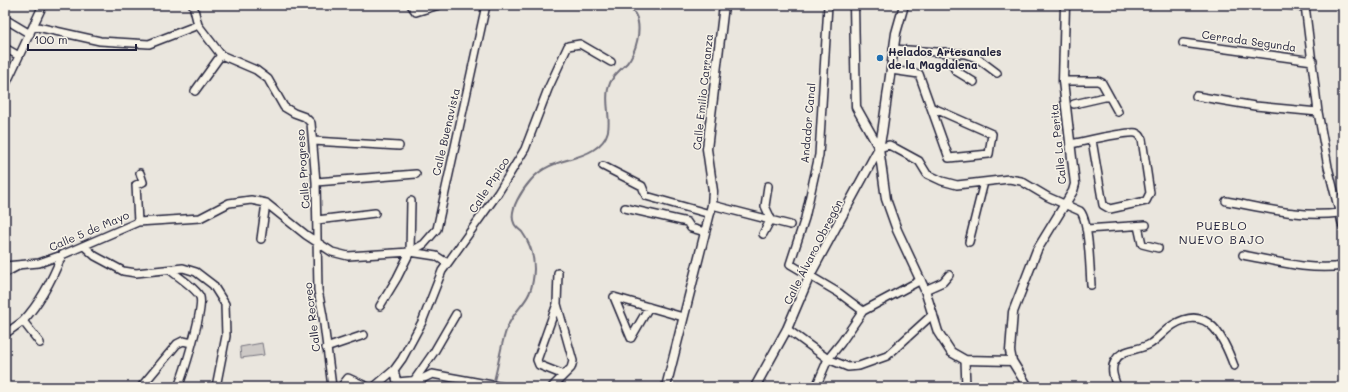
<svg xmlns="http://www.w3.org/2000/svg" width="1348" height="392" font-family="Mali,sans-serif">
  <style>
    .green { fill: #cdc9c6; stroke: #787680 }
    .lines { fill: none; stroke-linecap: round; stroke-linejoin: round }
    .stream { stroke: #716f7b; stroke-width: 2 }
    .minor-casing { stroke: #22223b; stroke-width: 10 }
    .tertiary-casing { stroke: #22223b; stroke-width: 11 }
    .minor { stroke: #f7f3e8; stroke-width: 7 }
    .tertiary { stroke: #f7f3e8; stroke-width: 8 }
    .poi-dot { fill: #1f6fb2; stroke: #f7f3e8; stroke-width: 1.5 }
    .labels { text-anchor: middle; stroke-width: 3; stroke-linejoin: round; paint-order: stroke }
    .street-label { font-size: 11px; fill: #22223b; stroke: #f7f3e8 }
    .poi-label { font-size: 11px; font-weight: bold; fill: #22223b; stroke: #f7f3e8; text-anchor: start }
    .neighbourhood-label { font-size: 12px; letter-spacing: 1px; fill: #22223b; stroke: #f7f3e8 }
  </style>
  <rect width="100%" height="100%" fill="#eae6de"/>
  <filter id="ink" filterUnits="userSpaceOnUse"><feTurbulence type="fractalNoise" baseFrequency=".025" numOctaves="2"/><feDisplacementMap in="SourceGraphic" scale="8" xChannelSelector="R" yChannelSelector="G"/><feConvolveMatrix kernelMatrix="1 2 1 2 8 2 1 2 1" color-interpolation-filters="sRGB"/></filter>
  <g filter="url(#ink)">
    <path class="green" d="M 262,343 L 264,355 L 241,358 L 240,347 Z"/>
    <g class="lines">
      <path class="stream" d="M 493,384 C 499,365 500,346 507,328 C 517,303 533,304 534,269 C 534,256 530,243 522,232 C 520,230 515,227 514,223 C 508,210 523,189 531,180 C 549,159 574,162 593,150 C 620,134 603,110 608,89 C 610,78 619,71 627,63 C 636,52 643,28 635,14 C 633,11 630,8 627,5"/>
      <g class="minor-casing">
        <path id="minor" d="M 193,5 L 198,25 L 221,55 L 256,70 L 268,79 L 284,107 L 294,113 L 305,117 L 311,123 L 316,182 L 318,290 L 323,316 L 332,387
          M 411,5 L 416,12 L 439,5
          M 828,5 L 819,155 L 805,218 L 790,264 L 839,293 L 863,311
          M 1287,5 L 1305,7
          M 1305,5 L 1318,112 L 1328,167 L 1343,227
          M 5,19 L 30,34
          M 33,26 L 100,41 L 149,44 L 198,25
          M 1183,43 L 1313,61
          M 5,48 L 19,56
          M 893,49 L 965,54 L 977,58 L 997,73
          M 945,52 L 956,71 L 974,82
          M 891,70 L 919,74 L 949,158 L 989,154 L 992,134 L 931,107
          M 1063,81 L 1098,81 L 1102,83 L 1118,112
          M 5,86 L 43,5
          M 195,91 L 221,55
          M 1196,96 L 1255,106 L 1318,112
          M 1074,104 L 1109,96
          M 313,141 L 399,146
          M 1070,144 C 1082,142 1126,131 1136,133 C 1139,134 1141,136 1142,139 L 1150,193 L 1146,201 L 1110,209 L 1103,205 L 1092,140
          M 879,148 L 889,145 L 895,148 L 919,161 L 927,174 L 942,181 L 957,185 L 1009,179 L 1021,181 L 1048,197 L 1080,211 C 1089,219 1090,271 1091,285
          M 603,166 L 642,186 L 646,196 L 710,214
          M 316,182 L 416,174
          M 1226,201 C 1264,208 1301,218 1339,213
          M 712,205 L 790,225
          M 625,208 L 687,222 L 691,228 L 705,232
          M 317,220 L 375,213
          M 138,222 L 136,185 L 143,182 L 140,173
          M 1138,226 L 1142,244 L 1158,248
          M 1086,229 L 1146,225
          M 763,234 L 771,219 L 765,206 L 768,186
          M 261,239 L 266,203
          M 969,242 L 984,182
          M 84,246 L 95,256 L 123,271 L 136,273 L 183,268 L 196,272 L 213,285 L 225,304 L 226,336 L 216,387
          M 410,252 L 424,244 L 437,229 L 486,5
          M 1243,255 C 1275,261 1310,271 1343,266
          M 5,266 L 39,263 L 62,255 L 138,222 L 200,218 L 229,203 L 251,200 L 266,203 L 306,235 L 332,252 L 348,256 L 410,252 L 436,256 L 447,263
          M 170,270 C 177,276 196,288 200,297 C 204,309 184,373 178,387
          M 5,273 L 18,266
          M 925,290 L 943,282 L 949,275
          M 614,297 L 631,338 L 649,307
          M 614,297 L 683,317
          M 557,304 L 537,360 L 539,365 L 564,375
          M 380,306 L 397,278 L 410,252 L 411,201
          M 787,329 L 828,359 L 848,367 L 859,366 L 887,356 L 933,314
          M 5,334 L 23,321
          M 40,343 L 23,321 C 41,302 52,280 62,255
          M 326,348 L 364,335
          M 965,360 L 966,387
          M 394,370 L 397,382 L 420,380 L 432,374 L 503,387
          M 413,382 L 434,352 L 456,314
          M 141,387 L 177,344 L 183,341 L 192,343
          M 341,387 L 348,378 L 368,387
          M 374,387 L 394,370 L 402,359 L 422,322 L 442,271 L 498,193 L 525,149 L 548,89 L 568,46 L 580,44 L 611,62
          M 552,387 L 571,368 L 573,361 L 557,304 L 558,273
          M 816,387 L 828,359 L 841,343 L 863,311 L 921,280
          M 1117,387 C 1114,378 1110,369 1115,361 C 1122,348 1138,351 1150,344 C 1158,339 1165,330 1173,325 C 1209,303 1224,339 1234,366"/>
      </g>
      <g class="tertiary-casing">
        <path id="tertiary" d="M 854,5 L 856,107 L 879,148 L 886,199 L 897,230 L 925,290 L 938,332 L 951,352 L 965,360 L 1012,361
          M 666,387 L 712,205 L 713,191 L 707,149 L 724,5
          M 755,387 L 787,329 L 810,275 L 879,148 L 882,133 L 896,33 L 904,5
          M 1028,387 L 1012,361 L 1010,351 L 1013,312 L 1037,250 L 1073,191 L 1075,184 L 1063,81 L 1065,5"/>
      </g>
      <use href="#minor" class="minor"/>
      <use href="#tertiary" class="tertiary"/>
    </g>
  </g>
  <circle class="poi-dot" cx="880" cy="58" r="4"/>
  <g class="labels">
    <g class="street-label">
      <text transform="translate(1249 41) rotate(8)" y="4">Cerrada Segunda</text>
      <text transform="translate(703 92) rotate(-84)" y="4">Calle Emilio Carranza</text>
      <text transform="translate(808 123) rotate(-85)" y="4">Andador Canal</text>
      <text transform="translate(446 132) rotate(-77)" y="4">Calle Buenavista</text>
      <text transform="translate(1058 144) rotate(-96)" y="4">Calle La Perita</text>
      <text transform="translate(303 169) rotate(-94)" y="4">Calle Progreso</text>
      <text transform="translate(489 185) rotate(-57)" y="4">Calle Pipico</text>
      <text transform="translate(89 231) rotate(-23)" y="4">Calle 5 de Mayo</text>
      <text transform="translate(813 252) rotate(-63)" y="4">Calle Álvaro Obregón</text>
      <text transform="translate(312 317) rotate(-97)" y="4">Calle Recreo</text>
    </g>
    <g class="poi-label">
      <text x="888" y="56">Helados Artesanales<tspan x="888" dy="13">de la Magdalena</tspan></text>
    </g>
    <g class="neighbourhood-label">
      <text x="1222" y="230">PUEBLO<tspan x="1222" dy="14">NUEVO BAJO</tspan></text>
    </g>
  </g>
  <rect width="1348" height="392" fill="none" stroke="#f7f3e8" stroke-width="20"/>
  <rect x="10" y="10" width="1328" height="372" fill="none" stroke="#22223b" stroke-width="1.5" filter="url(#ink)"/>
  <path d="M28 44v6h108v-6" fill="none" stroke="#22223b" stroke-width="2"/>
  <text x="34" y="44" font-size="12" fill="#22223b" stroke="#f7f3e8" stroke-width="3" paint-order="stroke">100 m</text>
</svg>
